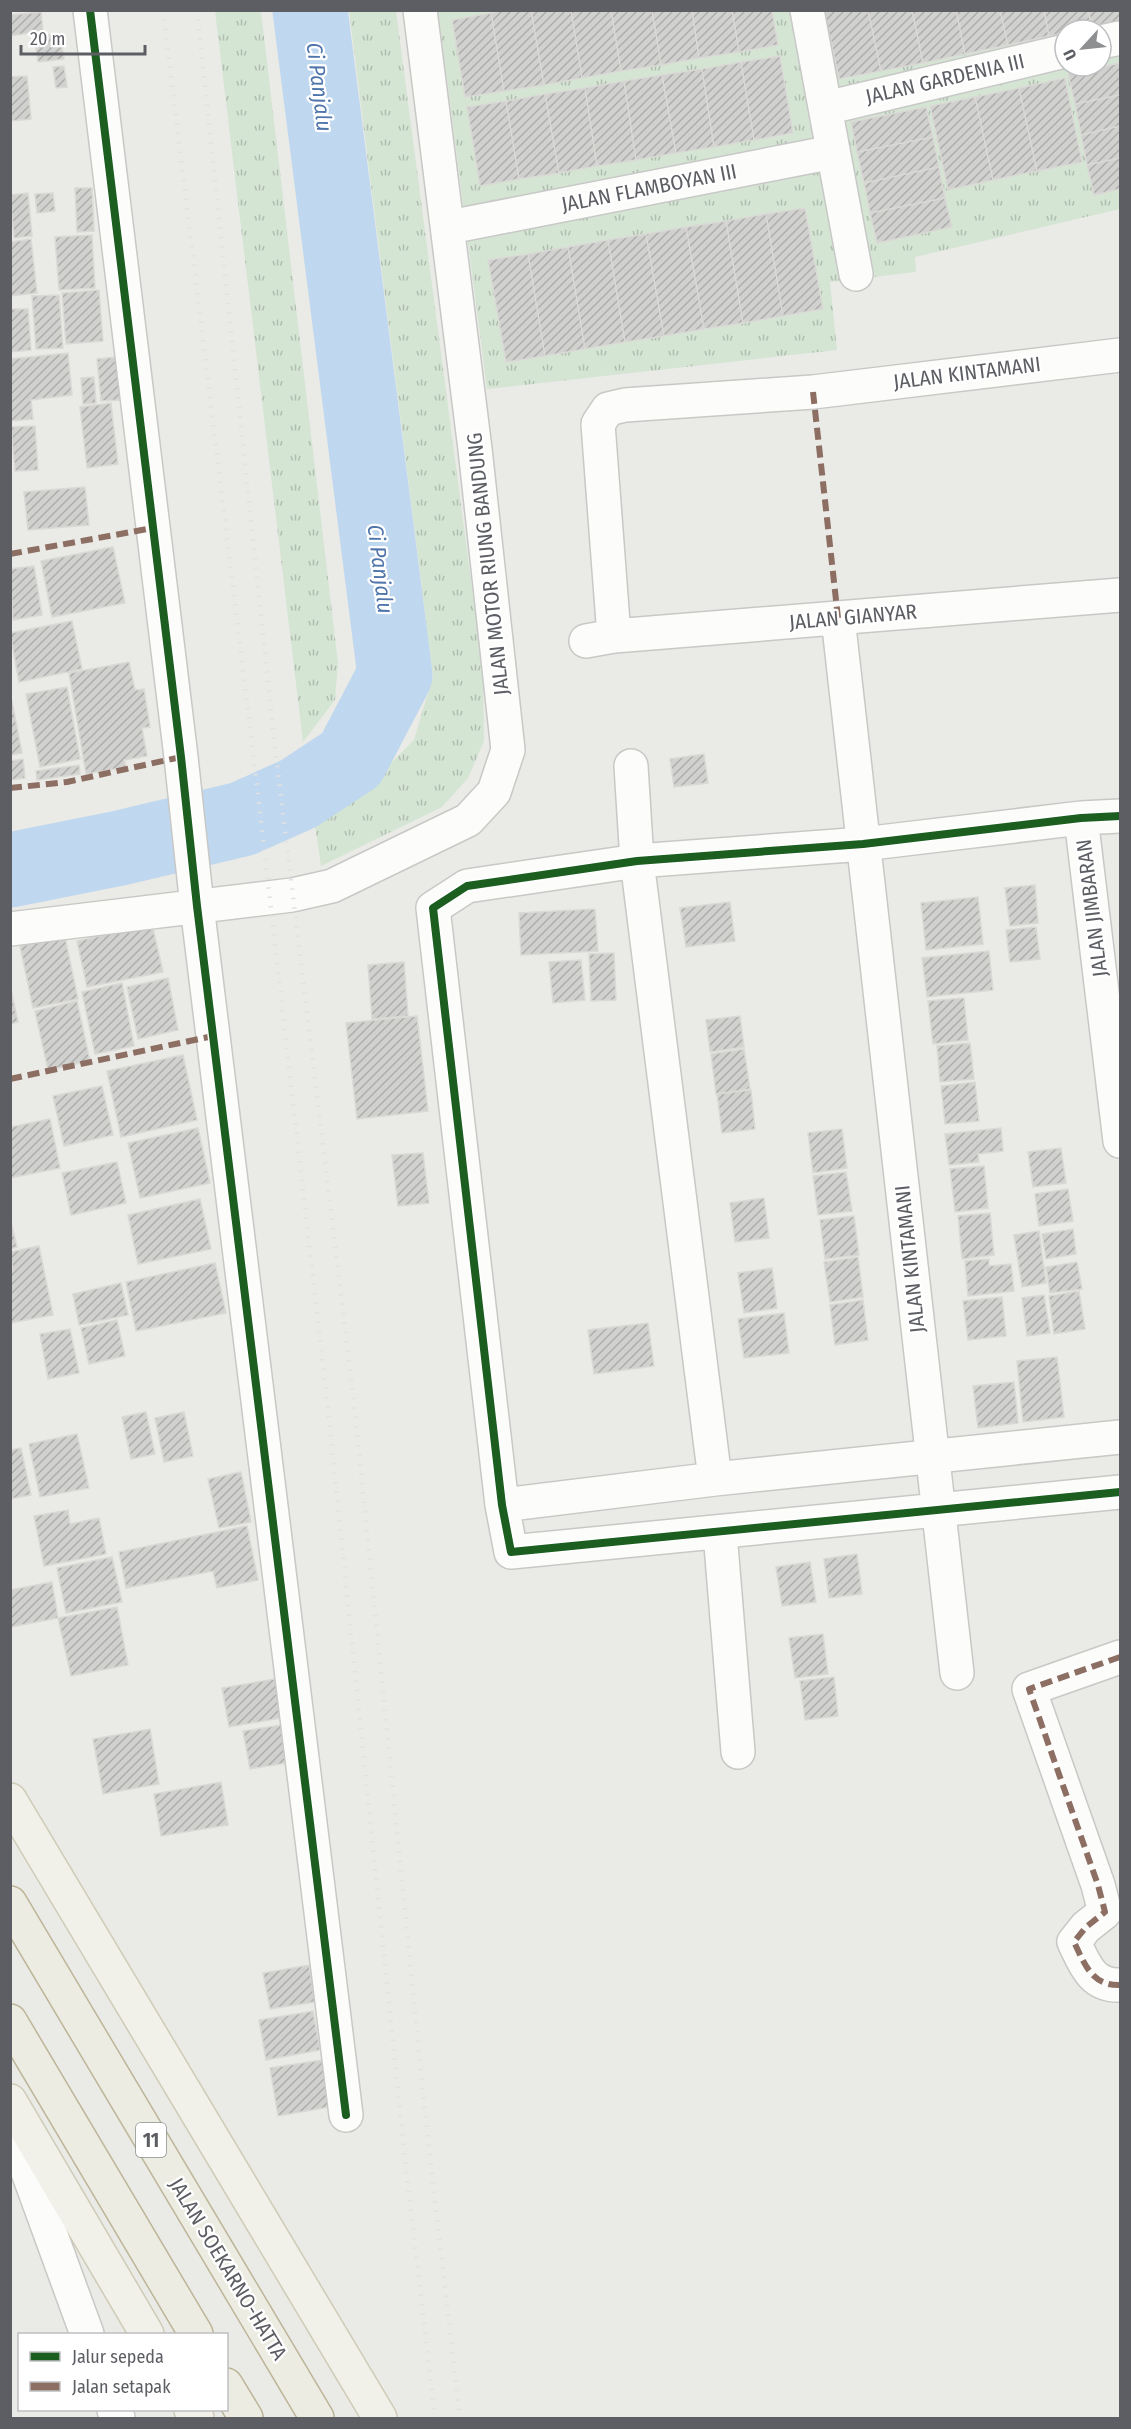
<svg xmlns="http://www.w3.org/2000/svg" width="1131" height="2429" font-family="'Fira Sans Condensed',sans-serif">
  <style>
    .grass { fill: url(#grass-tufts); fill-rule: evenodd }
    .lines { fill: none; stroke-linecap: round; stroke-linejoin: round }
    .river { stroke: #bfd7ef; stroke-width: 75 }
    .building { fill: url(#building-hatch); stroke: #dad9d5; stroke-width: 1.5 }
    .minor-casing { stroke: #c8c8c7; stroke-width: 36 }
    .major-casing { stroke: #cfcbb7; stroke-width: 36 }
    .highway-casing { stroke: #bdb598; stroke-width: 36 }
    .minor { stroke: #fcfcfb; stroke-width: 33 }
    .major { stroke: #f1f1e9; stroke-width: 33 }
    .highway { stroke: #edece2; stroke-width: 33 }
    .rail { stroke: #e2e2e2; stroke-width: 4.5; stroke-dasharray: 1.5 8; stroke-linecap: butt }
    .quiet { stroke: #8d6e63; stroke-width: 6; stroke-dasharray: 12 6; stroke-linecap: butt }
    .cycleway-casing { stroke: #fff; stroke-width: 11 }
    .cycleway { stroke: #1b5e20; stroke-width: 8 }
    .labels { text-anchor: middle; stroke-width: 4.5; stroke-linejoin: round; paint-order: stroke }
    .shield { fill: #fff; stroke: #8d8e92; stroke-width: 1.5 }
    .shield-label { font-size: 20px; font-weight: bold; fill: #5c5e63 }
    .street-label { font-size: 21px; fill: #5c5e63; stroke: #fff }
    .water-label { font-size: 22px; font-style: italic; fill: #5075ab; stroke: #fff }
  </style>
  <defs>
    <pattern id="grass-tufts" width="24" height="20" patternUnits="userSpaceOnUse" patternTransform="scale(1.5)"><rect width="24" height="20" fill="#d5e5d4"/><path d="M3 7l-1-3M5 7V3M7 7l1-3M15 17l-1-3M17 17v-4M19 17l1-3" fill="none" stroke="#b0bdb0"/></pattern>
    <pattern id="building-hatch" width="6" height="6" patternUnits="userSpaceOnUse" patternTransform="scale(1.5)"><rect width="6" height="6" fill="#d1d1cf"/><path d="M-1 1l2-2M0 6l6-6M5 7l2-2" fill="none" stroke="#adadac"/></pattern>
  </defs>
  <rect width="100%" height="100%" fill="#eaeae6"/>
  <path class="grass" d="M 215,11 L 261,11 L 338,663 L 335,700 L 303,742 Z
    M 349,11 L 396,11 L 483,672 L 484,741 L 468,778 L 442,807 L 321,866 L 312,805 L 365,782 L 391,763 L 414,740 L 433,676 Z
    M 438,11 L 1120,11 L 1120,209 L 915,257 L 916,272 L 830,282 L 837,350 L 487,389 ZM 1065,30 L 1101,30 L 1101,66 L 1065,66 Z"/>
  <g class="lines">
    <path class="river" d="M 10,870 L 120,848 L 242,819 L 298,794 L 351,759 L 395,675 L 310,10"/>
  </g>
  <path class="building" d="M 506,10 L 531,10 L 544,85 L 504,91 L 491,13 Z
    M 531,10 L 571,10 L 582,78 L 544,85 Z
    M 571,10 L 611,10 L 621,71 L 582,78 Z
    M 611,10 L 652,10 L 661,65 L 621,71 Z
    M 652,10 L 692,10 L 699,58 L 661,65 Z
    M 692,10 L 732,10 L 739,52 L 699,58 Z
    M 732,10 L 772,10 L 778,45 L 739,52 Z
    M 824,10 L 868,10 L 881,71 L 839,79 Z
    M 868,10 L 912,10 L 923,63 L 881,71 Z
    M 912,10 L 956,10 L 965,54 L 923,63 Z
    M 956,10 L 1000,10 L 1008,45 L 965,54 Z
    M 1000,10 L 1044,10 L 1049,36 L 1008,45 Z
    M 1044,10 L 1088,10 L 1092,27 L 1065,30 L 1065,33 L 1049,36 Z
    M 1088,10 L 1120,10 L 1120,21 L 1092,27 Z
    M 41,12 L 43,31 L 10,36 L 10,15 Z
    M 491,13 L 504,91 L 465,97 L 452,20 Z
    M 60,34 L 64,59 L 38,62 L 34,36 Z
    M 780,56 L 793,133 L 754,140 L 741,62 Z
    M 741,62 L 754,140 L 714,147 L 702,69 Z
    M 1120,63 L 1120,95 L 1075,104 L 1068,74 Z
    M 64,66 L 67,87 L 56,88 L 53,67 Z
    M 702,69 L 714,147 L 676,153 L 662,75 Z
    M 662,75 L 676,153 L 636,160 L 624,81 Z
    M 27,76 L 31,119 L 10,121 L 10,77 Z
    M 1065,78 L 1082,162 L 1037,171 L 1019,88 Z
    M 624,81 L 636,160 L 597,166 L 585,88 Z
    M 585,88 L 597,166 L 559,173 L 545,94 Z
    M 1019,88 L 1037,171 L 993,180 L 975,97 Z
    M 545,94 L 559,173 L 519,179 L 506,101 Z
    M 1120,95 L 1120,126 L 1081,135 L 1075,104 Z
    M 975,97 L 993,180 L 948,190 L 930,106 Z
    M 506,101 L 519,179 L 480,186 L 467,107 Z
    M 926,107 L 933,137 L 857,152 L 851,122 Z
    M 1120,126 L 1120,158 L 1087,165 L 1081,135 Z
    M 933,137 L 939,167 L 864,183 L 857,152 Z
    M 1120,158 L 1120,189 L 1094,195 L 1087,165 Z
    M 939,167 L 945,198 L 870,213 L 864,183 Z
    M 75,188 L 92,188 L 94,231 L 77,232 Z
    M 28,193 L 32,236 L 14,238 L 10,195 Z
    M 53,193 L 55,211 L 37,213 L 35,194 Z
    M 945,198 L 952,227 L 877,243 L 870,213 Z
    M 805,208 L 823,309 L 783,316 L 766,214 Z
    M 766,214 L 783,316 L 743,323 L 726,221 Z
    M 726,221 L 743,323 L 704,329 L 686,227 Z
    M 686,227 L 704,329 L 664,336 L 646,234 Z
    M 646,234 L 664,336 L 625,342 L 608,240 Z
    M 92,235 L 95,288 L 59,290 L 55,237 Z
    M 31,239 L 37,293 L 10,296 L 10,242 Z
    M 608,240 L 625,342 L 585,349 L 568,247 Z
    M 568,247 L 585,349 L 545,356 L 528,254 Z
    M 528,254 L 545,356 L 506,362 L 488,260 Z
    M 99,290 L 103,341 L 66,344 L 62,293 Z
    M 59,295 L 63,348 L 36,349 L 32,296 Z
    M 10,309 L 28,309 L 31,350 L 10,352 Z
    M 68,353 L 72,395 L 31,400 L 33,419 L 10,421 L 10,359 Z
    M 116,357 L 120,400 L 101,401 L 97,359 Z
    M 94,377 L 96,403 L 83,404 L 81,378 Z
    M 111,403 L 118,464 L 87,468 L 80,407 Z
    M 35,426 L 38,470 L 15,471 L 11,427 Z
    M 85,487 L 89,525 L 28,530 L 24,492 Z
    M 113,547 L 125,603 L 52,617 L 41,561 Z
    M 34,566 L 42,615 L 13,620 L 10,569 Z
    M 72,621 L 82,669 L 19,682 L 10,633 Z
    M 129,662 L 135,690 L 144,689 L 150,727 L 142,728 L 147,756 L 124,760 L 126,767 L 86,774 L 69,673 Z
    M 67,687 L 80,759 L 40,767 L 26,694 Z
    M 10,701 L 12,701 L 22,753 L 10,755 Z
    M 704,754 L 708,783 L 674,787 L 670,759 Z
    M 23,759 L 25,778 L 10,780 L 10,761 Z
    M 79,765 L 80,774 L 37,780 L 36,771 Z
    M 1035,885 L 1038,923 L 1010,926 L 1005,888 Z
    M 978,897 L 983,944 L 926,950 L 921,903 Z
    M 730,902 L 735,941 L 686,947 L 680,908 Z
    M 595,909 L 598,951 L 521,955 L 519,913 Z
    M 152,924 L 163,972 L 87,987 L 77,941 Z
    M 1036,927 L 1040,959 L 1010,962 L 1006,930 Z
    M 65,937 L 78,999 L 33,1008 L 20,946 Z
    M 989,951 L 993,990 L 927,997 L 922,958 Z
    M 614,953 L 616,1000 L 591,1001 L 589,954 Z
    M 581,960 L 585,1000 L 553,1003 L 549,962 Z
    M 404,962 L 408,1016 L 372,1019 L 368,965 Z
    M 168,978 L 178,1030 L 138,1039 L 127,987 Z
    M 122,983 L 134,1046 L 95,1054 L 82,992 Z
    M 10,985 L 18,1022 L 10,1024 Z
    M 964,998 L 968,1040 L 933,1044 L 928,1001 Z
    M 77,1001 L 90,1061 L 48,1070 L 35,1011 Z
    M 417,1016 L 428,1111 L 357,1119 L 346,1023 Z
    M 740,1016 L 744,1047 L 710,1052 L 706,1020 Z
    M 970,1043 L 974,1079 L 940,1082 L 937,1046 Z
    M 744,1049 L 750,1089 L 716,1094 L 711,1054 Z
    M 183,1055 L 197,1120 L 121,1137 L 107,1071 Z
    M 975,1082 L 979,1121 L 945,1124 L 941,1086 Z
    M 102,1086 L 113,1135 L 64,1146 L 53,1096 Z
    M 751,1090 L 755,1129 L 722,1133 L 717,1094 Z
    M 50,1119 L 60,1168 L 10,1178 L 10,1127 Z
    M 198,1128 L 210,1183 L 140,1198 L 128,1143 Z
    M 1001,1128 L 1003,1151 L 978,1154 L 979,1162 L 949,1165 L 945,1134 Z
    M 842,1129 L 847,1168 L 813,1173 L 808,1133 Z
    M 1061,1148 L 1066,1183 L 1033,1187 L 1028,1152 Z
    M 423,1153 L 429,1203 L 398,1206 L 392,1155 Z
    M 117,1162 L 126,1203 L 71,1215 L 62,1173 Z
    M 984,1166 L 988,1208 L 955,1212 L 950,1169 Z
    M 846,1172 L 852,1211 L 818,1215 L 813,1176 Z
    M 1068,1189 L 1073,1221 L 1039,1226 L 1035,1194 Z
    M 764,1198 L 769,1238 L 735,1242 L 730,1203 Z
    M 200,1199 L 211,1249 L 138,1264 L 128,1215 Z
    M 990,1213 L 994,1255 L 962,1259 L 958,1216 Z
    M 854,1216 L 859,1255 L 825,1259 L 820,1220 Z
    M 10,1218 L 17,1247 L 10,1249 Z
    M 1073,1229 L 1076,1254 L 1046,1259 L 1042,1234 Z
    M 1039,1231 L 1046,1283 L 1022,1287 L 1014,1235 Z
    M 39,1246 L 53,1315 L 10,1323 L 10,1271 L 13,1271 L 10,1252 Z
    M 858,1257 L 863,1297 L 830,1302 L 824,1262 Z
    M 989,1259 L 989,1266 L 1011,1264 L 1014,1291 L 968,1296 L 965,1261 Z
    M 1077,1262 L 1082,1289 L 1050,1293 L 1046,1267 Z
    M 215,1263 L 226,1313 L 136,1331 L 126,1282 Z
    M 772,1268 L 777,1308 L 744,1313 L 738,1273 Z
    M 121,1283 L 128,1315 L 79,1325 L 73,1294 Z
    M 1079,1291 L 1085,1329 L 1054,1334 L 1049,1296 Z
    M 1044,1295 L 1050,1333 L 1027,1336 L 1022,1298 Z
    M 1002,1297 L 1006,1336 L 968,1340 L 963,1301 Z
    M 863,1300 L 868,1340 L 835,1345 L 830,1305 Z
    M 784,1313 L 789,1353 L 744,1358 L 738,1319 Z
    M 117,1320 L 125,1356 L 89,1364 L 81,1328 Z
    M 648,1323 L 654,1366 L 594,1374 L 588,1330 Z
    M 70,1329 L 79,1373 L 48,1379 L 40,1334 Z
    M 1057,1357 L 1064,1417 L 1023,1422 L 1017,1361 Z
    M 1014,1382 L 1018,1423 L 978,1428 L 973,1386 Z
    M 146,1412 L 155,1454 L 131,1459 L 122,1417 Z
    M 184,1412 L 193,1456 L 164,1462 L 155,1418 Z
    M 77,1434 L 89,1488 L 40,1497 L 29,1444 Z
    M 21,1448 L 31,1495 L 10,1499 L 10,1450 Z
    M 241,1472 L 251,1522 L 219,1528 L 208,1479 Z
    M 68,1510 L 70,1524 L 99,1518 L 106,1554 L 44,1566 L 34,1516 Z
    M 247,1526 L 258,1580 L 217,1588 L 213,1571 L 126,1588 L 119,1552 Z
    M 857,1554 L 862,1594 L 829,1598 L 824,1559 Z
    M 112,1557 L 122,1602 L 66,1613 L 57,1568 Z
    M 810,1562 L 816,1602 L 782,1606 L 776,1567 Z
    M 52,1582 L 58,1618 L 11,1627 L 10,1590 Z
    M 117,1607 L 128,1665 L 71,1676 L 58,1618 Z
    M 823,1634 L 828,1674 L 795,1678 L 789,1638 Z
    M 834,1677 L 838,1716 L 805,1720 L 800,1681 Z
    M 280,1678 L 287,1717 L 229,1727 L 222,1688 Z
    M 287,1724 L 293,1762 L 250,1769 L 243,1731 Z
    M 150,1729 L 159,1784 L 103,1794 L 93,1739 Z
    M 221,1782 L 228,1825 L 161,1836 L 154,1794 Z
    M 309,1965 L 315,2002 L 270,2009 L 263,1973 Z
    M 313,2011 L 320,2050 L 266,2060 L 259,2020 Z
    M 322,2060 L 330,2107 L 278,2116 L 270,2068 Z"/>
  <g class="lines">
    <g class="minor-casing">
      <path id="minor" d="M 90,10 L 181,757 L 197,906 L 346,2115
        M 807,10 L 856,274
        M 1101,42 L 1120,38
        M 826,108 L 1065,51
        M 465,224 L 833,152
        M 838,618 L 957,1673
        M 614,636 L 598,424 L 608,409 L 625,405 L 813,392 L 1120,355
        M 586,641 L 614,636 L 1120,595
        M 631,766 L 637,861 L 715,1479
        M 1120,816 L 1081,818 L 863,844 L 637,861 L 467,886 L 433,908 L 502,1505 L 511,1552 L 1120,1492
        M 1081,818 L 1120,1141
        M 10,929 L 292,895 L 332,886 L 468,820 L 494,792 L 508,750 L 475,449 L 420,10
        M 502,1505 L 715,1479 L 1120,1437
        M 720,1533 L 738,1752
        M 1120,1657 L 1029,1689 L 1098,1885 L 1105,1912 L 1086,1927 L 1074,1942 C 1085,1965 1092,1986 1120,1985
        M 10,2123 L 87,2334
        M 114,2410 L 118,2418"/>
    </g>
    <g class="major-casing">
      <path id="major" d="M 10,1800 L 380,2418
        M 10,2101 L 147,2334
        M 191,2410 L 197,2418"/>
    </g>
    <g class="highway-casing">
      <path id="highway" d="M 10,1903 L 317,2418
        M 10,2021 L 196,2334
        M 226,2385 L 246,2418"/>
    </g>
    <use href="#minor" class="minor"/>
    <use href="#major" class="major"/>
    <use href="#highway" class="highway"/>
    <path class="rail" d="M 163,10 L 252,743 L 328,1409 L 405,2160 L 435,2418
      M 197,10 L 274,738 L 355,1412 L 427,2131 L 460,2418"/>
    <path class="quiet" d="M 813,392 L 838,618
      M 10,554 L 153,528
      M 10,788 L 67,782 L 181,757
      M 10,1079 L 213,1036
      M 1120,1657 L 1029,1689 L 1098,1885 L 1105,1912 L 1086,1927 L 1074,1942 C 1085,1965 1092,1986 1120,1985"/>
    <g class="cycleway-casing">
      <path id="cycleway" d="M 90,10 L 181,757 L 197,906 L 346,2115
        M 1120,816 L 1081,818 L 863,844 L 637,861 L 467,886 L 433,908 L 502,1505 L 511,1552 L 1120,1492"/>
    </g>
    <use href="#cycleway" class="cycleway"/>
  </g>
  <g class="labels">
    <rect class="shield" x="136" y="2123" width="30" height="34" rx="4.5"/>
    <g class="shield-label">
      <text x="151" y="2147">11</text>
    </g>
    <g class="street-label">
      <text transform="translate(945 79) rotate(-13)" y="7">JALAN GARDENIA III</text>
      <text transform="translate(649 188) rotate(-11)" y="7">JALAN FLAMBOYAN III</text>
      <text transform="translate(967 373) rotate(-7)" y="7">JALAN KINTAMANI</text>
      <text transform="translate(488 564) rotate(-96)" y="7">JALAN MOTOR RIUNG BANDUNG</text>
      <text transform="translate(853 617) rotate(-5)" y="7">JALAN GIANYAR</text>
      <text transform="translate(1092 908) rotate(-97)" y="7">JALAN JIMBARAN</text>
      <text transform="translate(910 1259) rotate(-96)" y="7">JALAN KINTAMANI</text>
      <text transform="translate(228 2269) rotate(59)" y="7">JALAN SOEKARNO-HATTA</text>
    </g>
    <g class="water-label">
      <text transform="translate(320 87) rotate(83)" y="8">Ci Panjalu</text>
      <text transform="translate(381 569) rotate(83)" y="8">Ci Panjalu</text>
    </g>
  </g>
  <rect width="1131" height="2429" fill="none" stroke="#5c5e63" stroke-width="24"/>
  <rect x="18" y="2333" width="210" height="78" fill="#ffffff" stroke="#bebfc1" stroke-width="1.5"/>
  <rect x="30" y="2352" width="30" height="9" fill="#1b5e20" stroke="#bebfc1" stroke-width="1.5"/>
  <text x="72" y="2363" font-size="18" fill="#5c5e63">Jalur sepeda</text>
  <rect x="30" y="2382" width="30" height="9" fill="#8d6e63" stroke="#bebfc1" stroke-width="1.5"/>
  <text x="72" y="2393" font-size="18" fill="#5c5e63">Jalan setapak</text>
  <g transform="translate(1083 48) rotate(243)"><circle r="28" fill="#ffffff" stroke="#bebfc1" stroke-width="1.5"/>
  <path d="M0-4.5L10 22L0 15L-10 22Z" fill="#8e8f91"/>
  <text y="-9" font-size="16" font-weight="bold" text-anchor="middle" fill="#5c5e63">U</text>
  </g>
  <path d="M21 45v9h124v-9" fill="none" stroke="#5c5e63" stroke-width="3"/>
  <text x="30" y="45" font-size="18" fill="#5c5e63" stroke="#ffffff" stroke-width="4.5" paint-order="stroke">20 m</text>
</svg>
